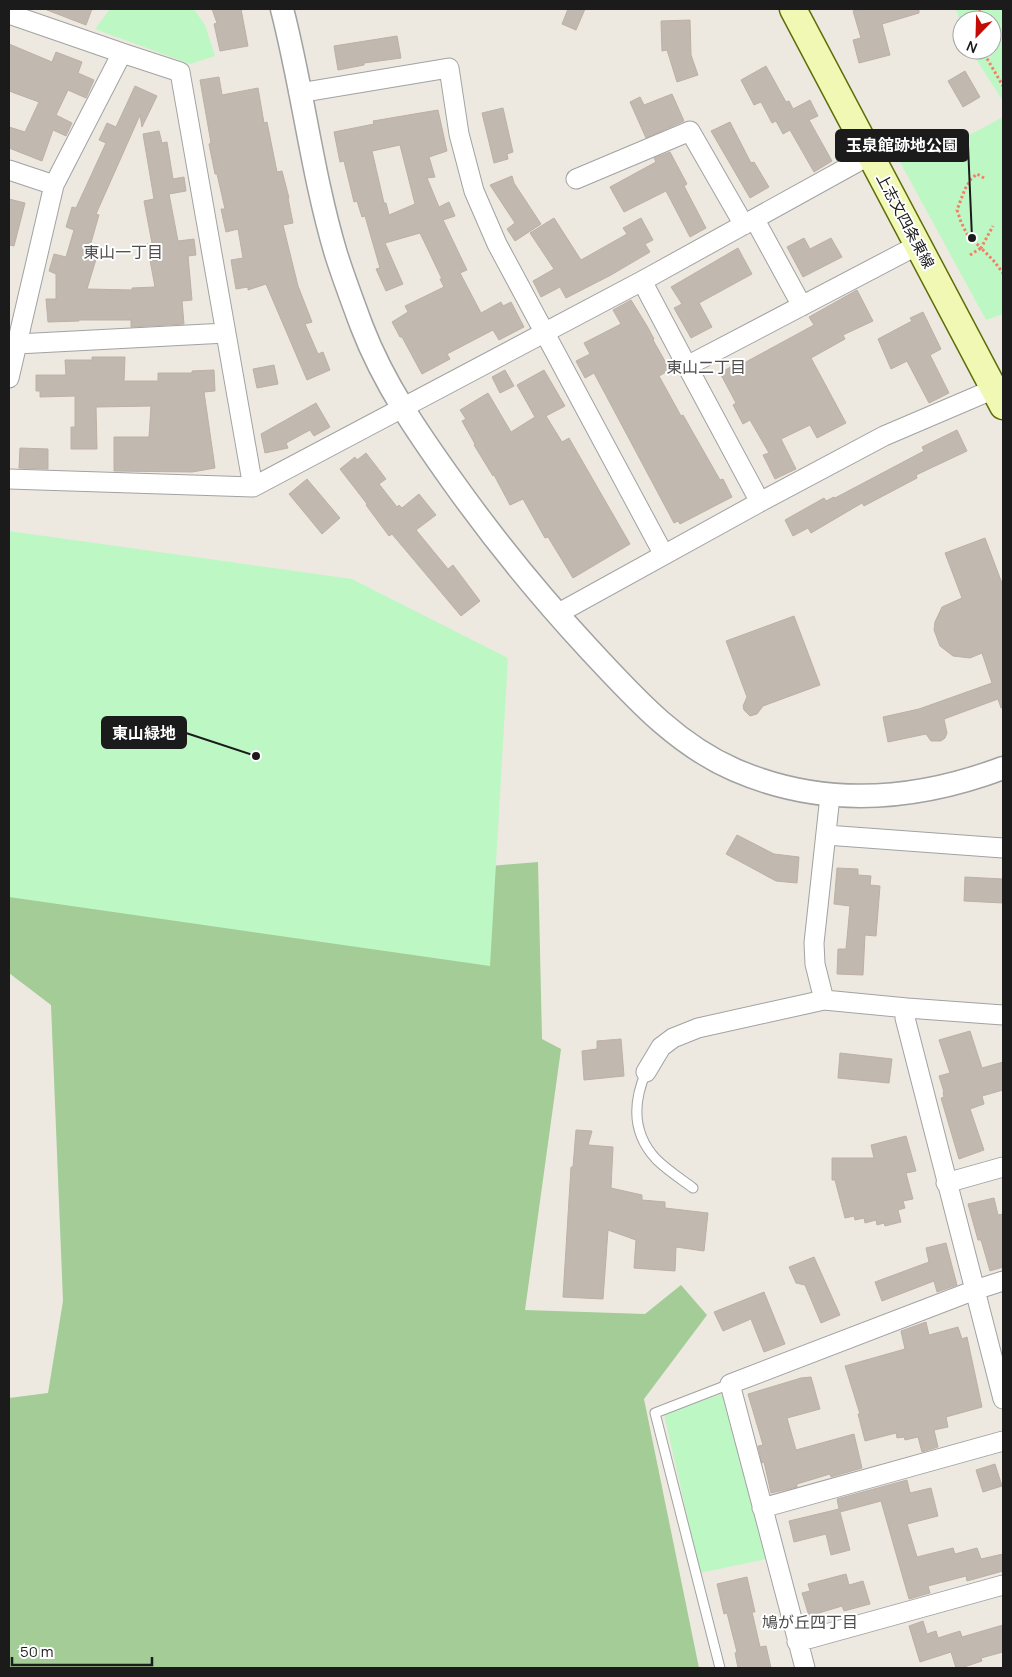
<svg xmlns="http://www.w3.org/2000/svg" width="1012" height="1677" font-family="Manrope,'Noto Sans JP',sans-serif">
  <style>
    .forest { fill: #a3cc96 }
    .park { fill: #bdf8c4 }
    .building { fill: #c1b8b0; stroke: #beb0a4; fill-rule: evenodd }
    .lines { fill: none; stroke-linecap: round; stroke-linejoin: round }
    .service-casing { stroke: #a2a2a2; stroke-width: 11 }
    .minor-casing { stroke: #a2a2a2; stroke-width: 21 }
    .tertiary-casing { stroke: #a2a2a2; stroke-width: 25 }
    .secondary-casing { stroke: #5e6e07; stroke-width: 29 }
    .path { stroke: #f77d68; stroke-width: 3; stroke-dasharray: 2.5 2.5; stroke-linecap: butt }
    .service { stroke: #fff; stroke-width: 9 }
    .minor { stroke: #fff; stroke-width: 19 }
    .tertiary { stroke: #fff; stroke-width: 22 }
    .secondary { stroke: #f1f8b4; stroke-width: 26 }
    .labels { text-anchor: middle; stroke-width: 4; stroke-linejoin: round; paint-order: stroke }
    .street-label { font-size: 15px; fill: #1b1b1b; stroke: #fff }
    .neighbourhood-label { font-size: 16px; fill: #4e4e4e; stroke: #fff }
    .leader { fill: none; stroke: #1b1b1b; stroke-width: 2 }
    .callout-dot { fill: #1b1b1b; stroke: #fff; stroke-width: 2 }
    .callout { fill: #1b1b1b; stroke: #1b1b1b; stroke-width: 2 }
    .callout-label { font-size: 16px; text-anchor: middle; font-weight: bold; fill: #fff }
  </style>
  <rect width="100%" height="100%" fill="#ede9e1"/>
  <path class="forest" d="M 9,763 L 336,879 L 538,862 L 542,1039 L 561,1049 L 525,1310 L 645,1314 L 681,1285 L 707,1315 L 644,1399 L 699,1668 L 9,1668 L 9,1398 L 48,1393 L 63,1301 L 51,1005 L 9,973 Z"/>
  <path class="park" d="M 110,9 L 194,9 L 205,25 L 215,56 L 190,64 L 95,29 Z
    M 956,9 L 1003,9 L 1003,101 L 970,50 L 992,50 L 992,20 L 962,20 L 962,28 Z
    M 1003,117 L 1003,314 L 986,320 L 900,162 L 971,134 Z
    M 9,531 L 352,579 L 508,658 L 490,966 L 9,897 Z
    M 722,1394 L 766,1559 L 700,1573 L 664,1414 Z"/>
  <path class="building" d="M 47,9 L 92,9 L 86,25 L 47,10 Z
    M 212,9 L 241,9 L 248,46 L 220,51 L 214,24 L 217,23 Z
    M 568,9 L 585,9 L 576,30 L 562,24 Z
    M 861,9 L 919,9 L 919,13 L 882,24 L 890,55 L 859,63 L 853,40 L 861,38 L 853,11 Z
    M 690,20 L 691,55 L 698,75 L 677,82 L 667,50 L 662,51 L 661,21 Z
    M 397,36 L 401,58 L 364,63 L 364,65 L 338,70 L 334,46 Z
    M 9,44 L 52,62 L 56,52 L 82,62 L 78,73 L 94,80 L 86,98 L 68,90 L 56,115 L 72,123 L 66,136 L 53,130 L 42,161 L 9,148 L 9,127 L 25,132 L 39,102 L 9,91 Z
    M 766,66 L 786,102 L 789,101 L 793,109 L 810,100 L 818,116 L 809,120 L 832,161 L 814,172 L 790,130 L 783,134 L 776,121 L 772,123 L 761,102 L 754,105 L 741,80 Z
    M 965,71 L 980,97 L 963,107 L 948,81 Z
    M 219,77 L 222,95 L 258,88 L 264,123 L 267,122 L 277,172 L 282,171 L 289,198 L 288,198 L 293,223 L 283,225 L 298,286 L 312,322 L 305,324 L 318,354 L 323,352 L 330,370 L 307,380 L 266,284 L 248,290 L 248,287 L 236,289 L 231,260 L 243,258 L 238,229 L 226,232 L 221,209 L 225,209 L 217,174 L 215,174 L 209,144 L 211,143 L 200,80 Z
    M 135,86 L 157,96 L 142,127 L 140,115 L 96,214 L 99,215 L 88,253 L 97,256 L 87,289 L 132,290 L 132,288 L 155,287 L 147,244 L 152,243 L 144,201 L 154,199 L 143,134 L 159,131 L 162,143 L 167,142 L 173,179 L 184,177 L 186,191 L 169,194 L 178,241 L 194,239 L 196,255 L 188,256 L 192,300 L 182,301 L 184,324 L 131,327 L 131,320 L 79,320 L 79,321 L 48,322 L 46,299 L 56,299 L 56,274 L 49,271 L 54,254 L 66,257 L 74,230 L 66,227 L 72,207 L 76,208 L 106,143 L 99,140 L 107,123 L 116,127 Z
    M 672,94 L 684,121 L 646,138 L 630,102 L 640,97 L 644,105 Z
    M 503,108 L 513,152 L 507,154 L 508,159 L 494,163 L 482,113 Z
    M 438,110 L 447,151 L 429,157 L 435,177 L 427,178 L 439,207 L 449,202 L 455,216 L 443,220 L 467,270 L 460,273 L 481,313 L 501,302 L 503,306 L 511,302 L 524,327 L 499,340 L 493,330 L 447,354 L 450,359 L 422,374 L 402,337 L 400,337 L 392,322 L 408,312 L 405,306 L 444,287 L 440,279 L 442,279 L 420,233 L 385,243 L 403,284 L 386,291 L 376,269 L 380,268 L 365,216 L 362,217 L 357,201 L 354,202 L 344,161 L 340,162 L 334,132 L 374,124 L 373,121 ZM 400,145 L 415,204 L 389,215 L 386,203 L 384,203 L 372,151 Z
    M 730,122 L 751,163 L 754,162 L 769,187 L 750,198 L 711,131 Z
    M 670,152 L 687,184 L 684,186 L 706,228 L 690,237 L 666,191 L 624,212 L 610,187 L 656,162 L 654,158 Z
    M 512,176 L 514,183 L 541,224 L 515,241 L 507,229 L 515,223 L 490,185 Z
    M 9,199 L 25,203 L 14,246 L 9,245 Z
    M 554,218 L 581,260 L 627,234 L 623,228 L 641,218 L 653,240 L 645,244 L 650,252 L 611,275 L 566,298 L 560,287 L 541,297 L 533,281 L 554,269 L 530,233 Z
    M 804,238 L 810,249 L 831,238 L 842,257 L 803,277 L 787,247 Z
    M 738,248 L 752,274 L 699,303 L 712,327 L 691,338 L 674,308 L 682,304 L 671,287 Z
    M 857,290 L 873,321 L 843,335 L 845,339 L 811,358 L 846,423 L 817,438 L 810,425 L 781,439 L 796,469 L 775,479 L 763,455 L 769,453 L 750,420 L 743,424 L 733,405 L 736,403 L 720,373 L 743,360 L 744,363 L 814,325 L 809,317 Z
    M 631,300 L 647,326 L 654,339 L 653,340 L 670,370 L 659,376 L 681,416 L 683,415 L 720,480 L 723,479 L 732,497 L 680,524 L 678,521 L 674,523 L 594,373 L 585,378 L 576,361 L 590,354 L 584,343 L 621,324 L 613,310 Z
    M 923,312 L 941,349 L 930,355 L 949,393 L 929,403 L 907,361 L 891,369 L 878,339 L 912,321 L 910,318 Z
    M 92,357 L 125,357 L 124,381 L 158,381 L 158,373 L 192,373 L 192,371 L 214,370 L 215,391 L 204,392 L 215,468 L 192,472 L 114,471 L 114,437 L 149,437 L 151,406 L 96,407 L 97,449 L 71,449 L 71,427 L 75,427 L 75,396 L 40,397 L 40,391 L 36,391 L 36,375 L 66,375 L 65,360 L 92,360 Z
    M 274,365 L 278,384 L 257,388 L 253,369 Z
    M 505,370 L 514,386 L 500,393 L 492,377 Z
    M 544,370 L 565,406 L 546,416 L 562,442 L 569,438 L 630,544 L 573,578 L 548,537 L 545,538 L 523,499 L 510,505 L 494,475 L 493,476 L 474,445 L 475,444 L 462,421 L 466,419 L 460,410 L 488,393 L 511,432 L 535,417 L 517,385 Z
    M 316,403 L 330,427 L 314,436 L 310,430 L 286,443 L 288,448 L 265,453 L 261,434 Z
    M 957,430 L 967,451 L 916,475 L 917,478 L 864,506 L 862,503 L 811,533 L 808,528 L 793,536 L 785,520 L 824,498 L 826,501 L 834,497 L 835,498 L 924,451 L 922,447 Z
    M 20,448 L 48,449 L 48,469 L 19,468 Z
    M 366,453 L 386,479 L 379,484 L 397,507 L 399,505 L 402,508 L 419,494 L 436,515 L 416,530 L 448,569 L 453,565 L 480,601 L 461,616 L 392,534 L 389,536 L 366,505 L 367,504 L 340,469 L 355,457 L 357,460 Z
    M 307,479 L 340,518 L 322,534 L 289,494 Z
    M 985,538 L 1003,586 L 1003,708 L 1001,708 L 998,699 L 944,719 L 947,733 L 945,738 L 941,741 L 931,741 L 926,734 L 888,742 L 883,717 L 919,709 L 992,683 L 982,653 L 970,658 L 953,656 L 940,646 L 934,630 L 935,622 L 942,607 L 962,598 L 945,553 Z
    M 794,616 L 820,685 L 763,706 L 757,714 L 750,716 L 744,710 L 743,706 L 747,697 L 726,641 Z
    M 737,835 L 774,854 L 799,857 L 797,883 L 776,881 L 726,854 Z
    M 837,868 L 858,869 L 858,875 L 871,876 L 870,885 L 880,886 L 876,936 L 865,935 L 863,975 L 837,974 L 838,949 L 846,949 L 850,906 L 834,904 Z
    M 965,877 L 1003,879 L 1003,903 L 964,901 Z
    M 970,1031 L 982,1068 L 1003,1062 L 1003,1090 L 982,1096 L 984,1104 L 970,1109 L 984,1150 L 959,1159 L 941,1098 L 944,1097 L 943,1092 L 944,1092 L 939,1076 L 950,1073 L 939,1040 Z
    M 621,1039 L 624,1076 L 584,1080 L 582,1051 L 597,1049 L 597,1041 Z
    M 840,1053 L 892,1059 L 889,1083 L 838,1078 Z
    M 576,1130 L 592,1131 L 588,1145 L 613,1147 L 611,1188 L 642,1195 L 642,1200 L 665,1202 L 665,1208 L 708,1213 L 704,1251 L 676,1247 L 675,1271 L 634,1268 L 636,1240 L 608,1230 L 603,1299 L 563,1297 L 571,1167 L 573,1167 Z
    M 906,1136 L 916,1171 L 906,1173 L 913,1199 L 903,1201 L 905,1208 L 898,1210 L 901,1222 L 885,1226 L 884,1223 L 877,1225 L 876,1220 L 865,1223 L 864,1218 L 855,1220 L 854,1216 L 845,1218 L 835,1180 L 832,1180 L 832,1158 L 874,1158 L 871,1145 Z
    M 994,1198 L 998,1215 L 1003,1214 L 1003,1267 L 990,1271 L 981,1240 L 978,1240 L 968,1204 Z
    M 946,1243 L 957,1285 L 937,1292 L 934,1281 L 882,1301 L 875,1282 L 929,1262 L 926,1248 Z
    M 814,1257 L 840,1315 L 821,1323 L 805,1285 L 796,1283 L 789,1267 Z
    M 764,1292 L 785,1344 L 764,1352 L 751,1319 L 723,1331 L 714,1312 Z
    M 926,1322 L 929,1335 L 958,1327 L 962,1339 L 967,1337 L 982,1407 L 946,1417 L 948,1427 L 934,1430 L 938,1447 L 922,1452 L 918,1437 L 905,1440 L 904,1437 L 897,1438 L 896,1433 L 865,1441 L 858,1414 L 860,1414 L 845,1366 L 905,1349 L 901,1331 Z
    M 811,1377 L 820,1409 L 787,1418 L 796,1450 L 854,1434 L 862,1468 L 831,1477 L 830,1474 L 797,1484 L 797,1487 L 771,1493 L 764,1462 L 762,1463 L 758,1446 L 763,1445 L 748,1394 L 801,1378 Z
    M 995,1464 L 1002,1486 L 983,1492 L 976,1470 Z
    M 907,1480 L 910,1493 L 931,1488 L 938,1516 L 907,1524 L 917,1557 L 953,1548 L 955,1554 L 977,1548 L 981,1559 L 1003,1554 L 1003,1571 L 967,1581 L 966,1576 L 928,1586 L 930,1593 L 909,1599 L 881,1501 L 840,1512 L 850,1550 L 831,1555 L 826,1534 L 794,1542 L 789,1521 L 839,1509 L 837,1499 Z
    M 846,1574 L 849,1585 L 863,1581 L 870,1604 L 844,1611 L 842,1606 L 809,1616 L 802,1593 L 810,1591 L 808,1584 Z
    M 747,1577 L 755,1612 L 752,1612 L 760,1647 L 766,1646 L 771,1668 L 738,1668 L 735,1653 L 737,1652 L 727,1613 L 724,1614 L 717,1584 Z
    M 923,1621 L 927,1634 L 936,1631 L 938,1638 L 960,1631 L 962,1637 L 1003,1625 L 1003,1652 L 981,1658 L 982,1661 L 961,1668 L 956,1668 L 951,1652 L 920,1662 L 909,1626 Z"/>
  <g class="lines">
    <g class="service-casing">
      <path id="service" d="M 646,1072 C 633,1102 632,1133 656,1159 C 667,1170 681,1179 693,1188
        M 720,1668 L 655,1413 L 730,1384"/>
    </g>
    <g class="minor-casing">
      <path id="minor" d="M 9,14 L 122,53
        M 299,93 L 449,68 L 459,134 L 474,191 L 497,244 L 664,555
        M 9,170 L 54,185
        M 576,179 L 690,131 L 744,225
        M 755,220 L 802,306
        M 642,281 L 687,366 L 918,245
        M 17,344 L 226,333
        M 687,366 L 760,502 L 884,436 L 994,389
        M 9,378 L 54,185 L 122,53 L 180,72 L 253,487
        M 9,479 L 253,487 L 642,281 L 870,155
        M 557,614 L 760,502
        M 830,796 L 814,943 L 815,964 L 824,1000 L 907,1008
        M 826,835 L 1003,848
        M 1003,1015 L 907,1008 L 905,1018 L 1003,1399
        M 646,1072 L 661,1047 L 673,1038 L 698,1028 L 824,1000
        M 946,1183 L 1003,1167
        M 762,1508 L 1003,1441
        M 797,1642 L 1003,1585
        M 805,1668 L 730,1384 L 975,1290 L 1003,1281"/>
    </g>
    <g class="tertiary-casing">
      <path id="tertiary" d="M 282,9 C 303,90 312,174 336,254 C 344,279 353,303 362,327 C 384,384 418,433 453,482 C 495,541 540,596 589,649 C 633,696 675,744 735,770 C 823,808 915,801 1003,768"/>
    </g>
    <g class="secondary-casing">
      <path id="secondary" d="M 793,9 L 1003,406"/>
    </g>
    <path class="path" d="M 975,20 L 980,9
      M 982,50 L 1003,86
      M 984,178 L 977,174 L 971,179 L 965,189 L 957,210 L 961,222 L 967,234 L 981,248 L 993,226
      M 970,255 L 981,248 L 993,260 L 1003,273"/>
    <use href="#service" class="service"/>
    <use href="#minor" class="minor"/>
    <use href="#tertiary" class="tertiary"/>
    <use href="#secondary" class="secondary"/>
  </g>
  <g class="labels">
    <g class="street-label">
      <text transform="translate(905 221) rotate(62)" y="5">上志文四条東線</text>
    </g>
    <g class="neighbourhood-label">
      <text x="123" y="258">東山一丁目</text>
      <text x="706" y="373">東山二丁目</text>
      <text x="810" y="1628">鳩が丘四丁目</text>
    </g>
  </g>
  <path class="leader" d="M972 238L968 145M256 756L186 733"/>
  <g class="callout-dot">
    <circle cx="972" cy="238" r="5"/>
    <circle cx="256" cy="756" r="5"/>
  </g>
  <g class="callout">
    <rect x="836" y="130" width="132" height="31" rx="5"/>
    <rect x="102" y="717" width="84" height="31" rx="5"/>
  </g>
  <g class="callout-label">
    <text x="902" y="151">玉泉館跡地公園</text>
    <text x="144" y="739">東山緑地</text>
  </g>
  <rect width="1012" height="1677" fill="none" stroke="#1b1b1b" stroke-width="20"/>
  <g transform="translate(977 35) rotate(203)"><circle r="24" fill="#ffffff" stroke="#a4a4a4"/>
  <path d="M0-4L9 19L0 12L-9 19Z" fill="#c30d04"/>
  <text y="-8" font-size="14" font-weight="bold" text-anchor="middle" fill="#1b1b1b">N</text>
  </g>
  <path d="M12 1657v8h140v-8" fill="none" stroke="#1b1b1b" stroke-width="2.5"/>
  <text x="20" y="1657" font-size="15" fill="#1b1b1b" stroke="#ffffff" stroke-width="4" paint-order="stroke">50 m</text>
</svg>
